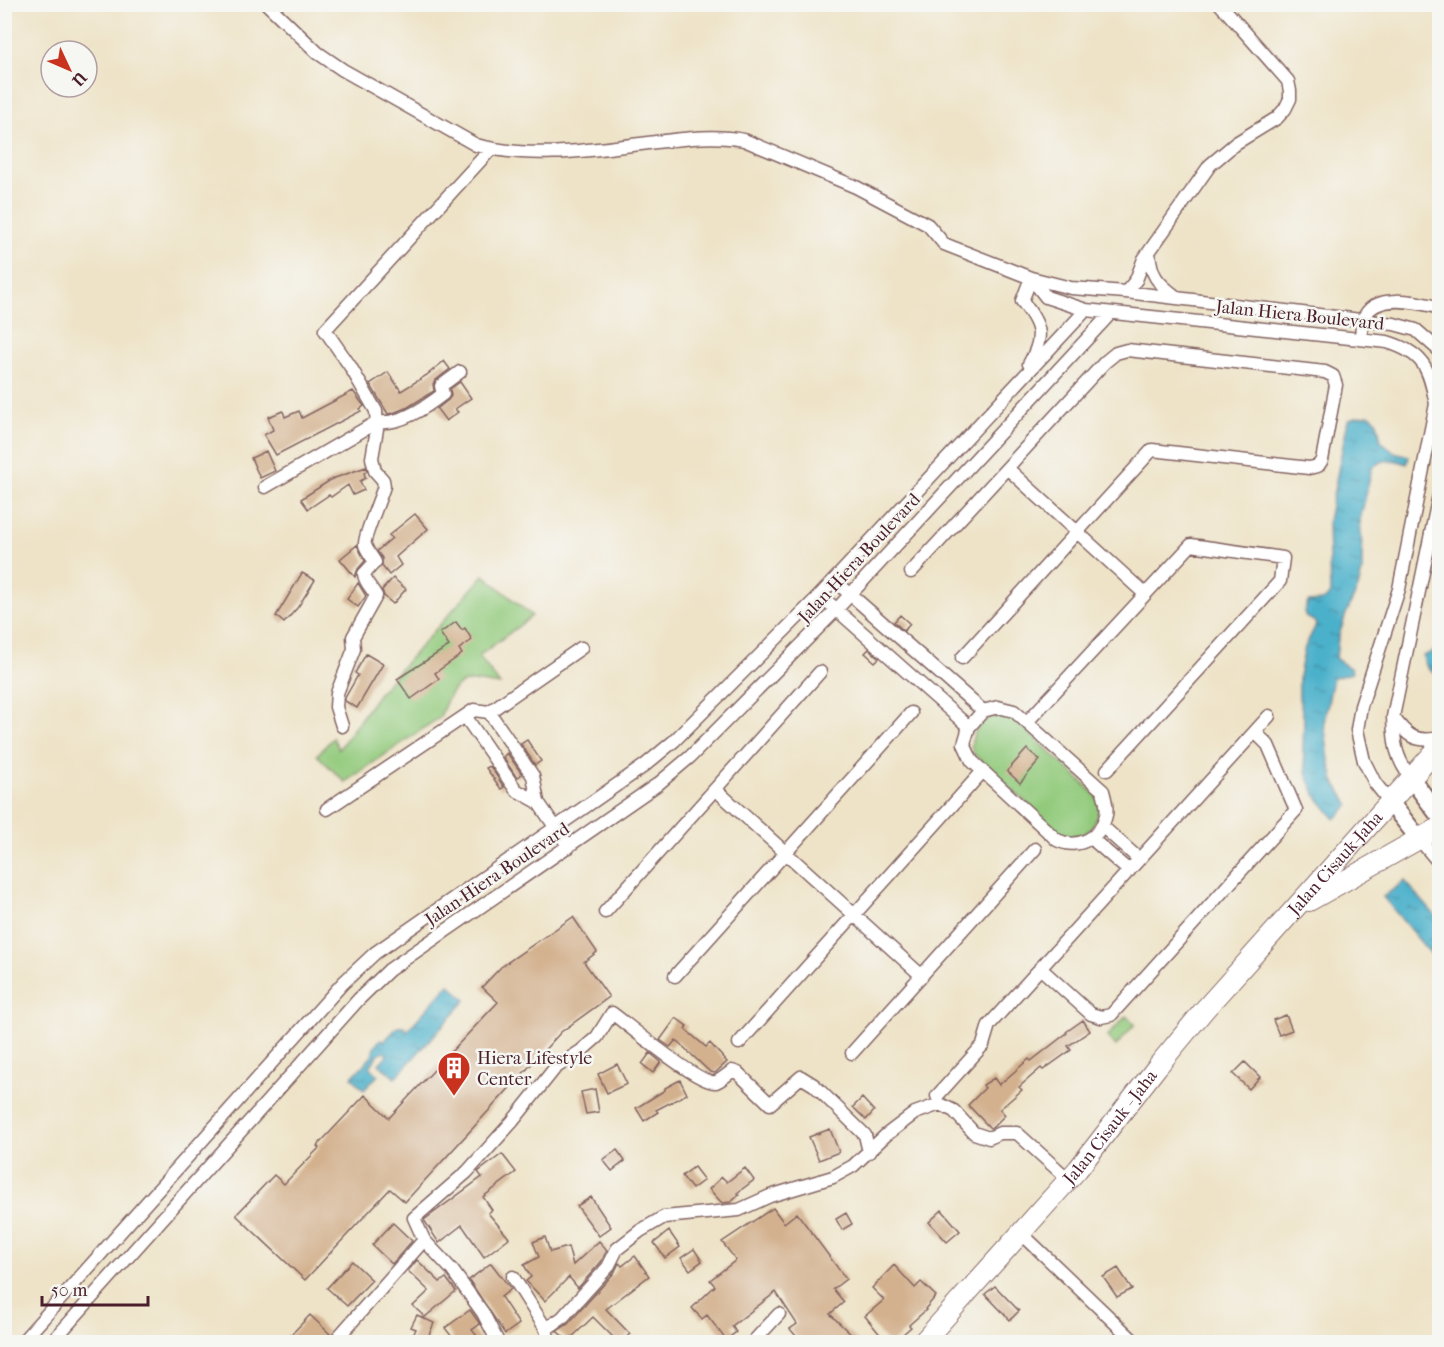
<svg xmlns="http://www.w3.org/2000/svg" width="1444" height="1347" font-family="'IM FELL French Canon',serif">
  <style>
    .green { fill: #92ca7c; stroke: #6e7454; stroke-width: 1.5 }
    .water { fill: url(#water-ripples); stroke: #4b687b; stroke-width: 1.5 }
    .building { fill: #d3b18e }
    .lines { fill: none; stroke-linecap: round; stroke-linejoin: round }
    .street-casing { stroke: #836462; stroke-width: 15 }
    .secondary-casing { stroke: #836462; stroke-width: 20 }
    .primary-casing { stroke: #836462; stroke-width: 22 }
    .street { stroke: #fff; stroke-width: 12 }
    .secondary { stroke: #fff; stroke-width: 16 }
    .primary { stroke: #fff; stroke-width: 20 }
    .labels { text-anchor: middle; stroke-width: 5; stroke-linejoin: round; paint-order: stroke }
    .street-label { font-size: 18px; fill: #4a1f2b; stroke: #f6f6f2 }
    .poi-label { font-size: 18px; fill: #4a1f2b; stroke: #f6f6f2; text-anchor: start }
  </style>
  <defs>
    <pattern id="water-ripples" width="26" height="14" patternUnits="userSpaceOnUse" patternTransform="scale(1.5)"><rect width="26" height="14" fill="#4cb1cb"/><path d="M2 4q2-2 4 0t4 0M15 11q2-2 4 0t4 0" fill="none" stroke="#418fa5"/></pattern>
  </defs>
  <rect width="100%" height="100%" fill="#f6f6f2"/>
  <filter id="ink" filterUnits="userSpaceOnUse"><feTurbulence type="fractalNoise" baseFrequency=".0167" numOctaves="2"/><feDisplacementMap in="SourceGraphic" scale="12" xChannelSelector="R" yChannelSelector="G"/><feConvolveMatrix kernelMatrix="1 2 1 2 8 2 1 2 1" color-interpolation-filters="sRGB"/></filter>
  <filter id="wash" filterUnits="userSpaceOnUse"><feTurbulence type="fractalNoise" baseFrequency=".008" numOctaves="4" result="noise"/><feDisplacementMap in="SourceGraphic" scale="24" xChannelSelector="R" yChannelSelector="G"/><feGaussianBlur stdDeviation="1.35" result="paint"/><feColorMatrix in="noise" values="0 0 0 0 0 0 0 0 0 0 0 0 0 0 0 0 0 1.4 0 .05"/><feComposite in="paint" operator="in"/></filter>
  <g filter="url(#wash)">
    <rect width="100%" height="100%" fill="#eee3c7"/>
    <path class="green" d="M 484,575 L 532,616 L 479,656 L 500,685 C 461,679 455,677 440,717 L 345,782 L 317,755 L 333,738 L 339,749 L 379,693 Z
      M 995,715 L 1012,717 L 1095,794 C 1105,810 1093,835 1073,838 C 1069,839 1064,836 1060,834 L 974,754 L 971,747 C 973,731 980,721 995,715 Z
      M 1126,1016 L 1135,1024 L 1116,1046 L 1107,1037 Z"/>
    <path class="water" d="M 1369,415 C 1380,419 1378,431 1381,441 L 1394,452 L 1409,456 L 1407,464 C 1393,459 1383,458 1372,468 L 1360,520 L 1362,549 L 1362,572 L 1358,588 L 1346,614 L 1338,638 L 1336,659 L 1351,669 L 1352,673 L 1333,678 L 1324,722 L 1329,760 L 1334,781 L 1349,805 L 1335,819 L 1317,797 L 1307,776 L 1303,750 L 1304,718 L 1299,699 L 1299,676 L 1305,647 L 1316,625 L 1314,621 L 1306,617 L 1304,612 L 1308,602 C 1319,600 1324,605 1330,593 L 1328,521 L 1348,420 L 1355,417 Z
      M 1439,628 L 1439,674 C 1429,673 1425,666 1423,656 L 1437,650 Z
      M 1405,881 L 1439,920 L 1439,964 L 1383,897 Z
      M 449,984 L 466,1000 L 395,1078 L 379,1064 L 388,1054 L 383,1052 L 378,1054 L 370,1067 L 378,1075 L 364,1090 L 352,1077 L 372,1056 L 374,1047 L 381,1039 L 384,1041 L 398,1027 L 405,1027 L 406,1032 Z"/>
    <g id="blocks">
      <path class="building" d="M 444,361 L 450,369 L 436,380 L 433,384 L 434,391 L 408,407 L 393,413 L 388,414 L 370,384 L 388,372 L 401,391 L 427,375 Z
        M 460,382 L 471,398 L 455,409 L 458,412 L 446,421 L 437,409 L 448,400 L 451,396 L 450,389 Z
        M 353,391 L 364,406 L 360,409 L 361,411 L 276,455 L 264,435 L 273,430 L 268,417 L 283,411 L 285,417 L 299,411 L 302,418 Z
        M 266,451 L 275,471 L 260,478 L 251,458 Z
        M 366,467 L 367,471 L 364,473 L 366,478 L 360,481 L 364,490 L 353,495 L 348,485 L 331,497 L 329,495 L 308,509 L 301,499 L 332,479 Z
        M 415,514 L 428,529 L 396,557 L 401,565 L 389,575 L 382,566 L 382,558 L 377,551 L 392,538 L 389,535 Z
        M 357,545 L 365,561 L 358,569 L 355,577 L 340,559 Z
        M 302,573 L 315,580 L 298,607 L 284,623 L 276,616 Z
        M 393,578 L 406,589 L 393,604 L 384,596 L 382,590 Z
        M 358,583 L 366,596 L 358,607 L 347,599 Z
        M 900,615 L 910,624 L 904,631 L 894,622 Z
        M 456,622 L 462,630 L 465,628 L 472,640 L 459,649 L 462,654 L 435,673 L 439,679 L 411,699 L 397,679 L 449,646 L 440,633 Z
        M 869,649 L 879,658 L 875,662 L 865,653 Z
        M 366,654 L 383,664 L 357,708 L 345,701 L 345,698 L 358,675 L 355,673 Z
        M 527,740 L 541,761 L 535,765 L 521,744 Z
        M 1027,749 L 1040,760 L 1020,783 L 1007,771 Z
        M 507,753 L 522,774 L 517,778 L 503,757 Z
        M 490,766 L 504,787 L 501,789 L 486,768 Z
        M 573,917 L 597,952 L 584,962 L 609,997 L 561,1032 L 405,1202 L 390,1189 L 305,1280 L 236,1215 L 274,1175 L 284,1184 L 319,1148 L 317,1146 L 365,1095 L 389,1118 L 498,1002 L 482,987 L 501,967 Z
        M 1286,1015 L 1292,1030 L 1279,1035 L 1273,1020 Z
        M 676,1018 L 687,1026 L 685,1029 L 706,1047 L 710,1043 L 727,1062 L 715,1073 L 710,1072 L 676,1040 L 670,1047 L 660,1040 Z
        M 1083,1020 L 1090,1031 L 1068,1046 L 1071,1050 L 1043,1070 L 1041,1068 L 1019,1087 L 1022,1090 L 1000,1109 L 1005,1115 L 992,1128 L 990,1128 L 968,1105 L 985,1088 L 983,1085 L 994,1078 L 999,1085 L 1029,1059 L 1031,1061 L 1067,1033 L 1066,1032 Z
        M 650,1053 L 661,1062 L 653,1073 L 642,1064 Z
        M 1245,1062 L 1260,1077 L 1249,1089 L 1233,1074 Z
        M 617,1064 L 627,1084 L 607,1093 L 598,1074 Z
        M 680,1080 L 687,1094 L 656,1110 L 658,1112 L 644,1121 L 636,1108 L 665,1090 L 665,1088 Z
        M 595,1089 L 599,1112 L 586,1114 L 581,1092 Z
        M 862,1098 L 874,1111 L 866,1120 L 853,1107 Z
        M 830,1129 L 839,1152 L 819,1160 L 809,1137 Z
        M 617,1150 L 625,1161 L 612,1171 L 603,1160 Z
        M 502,1154 L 516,1172 L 483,1197 L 492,1210 L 488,1213 L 509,1238 L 484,1257 L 462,1225 L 439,1243 L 424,1220 L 482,1177 L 478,1172 Z
        M 694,1167 L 704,1180 L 692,1189 L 682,1176 Z
        M 745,1168 L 754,1180 L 737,1193 L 739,1195 L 731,1202 L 722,1203 L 709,1189 L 722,1177 L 727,1182 Z
        M 591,1197 L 611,1227 L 599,1236 L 577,1206 Z
        M 773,1208 L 784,1223 L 797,1213 L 846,1279 L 833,1289 L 844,1302 L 830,1314 L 859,1342 L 801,1342 L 790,1329 L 797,1324 L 776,1292 L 732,1326 L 736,1332 L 726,1340 L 707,1315 L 702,1319 L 692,1308 L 715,1286 L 710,1280 L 736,1260 L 722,1242 Z
        M 942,1210 L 960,1231 L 947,1242 L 929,1222 Z
        M 846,1213 L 852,1224 L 842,1230 L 836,1219 Z
        M 393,1223 L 412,1241 L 392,1264 L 372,1245 Z
        M 669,1231 L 680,1247 L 665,1258 L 654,1243 Z
        M 545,1237 L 550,1252 L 568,1247 L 573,1265 L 599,1241 L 607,1250 L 601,1262 L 578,1288 L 569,1277 L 545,1301 L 526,1281 L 531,1277 L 524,1265 L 539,1257 L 533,1242 Z
        M 694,1249 L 702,1261 L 690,1270 L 681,1258 Z
        M 635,1256 L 649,1276 L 606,1309 L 630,1334 L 621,1342 L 618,1342 L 593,1317 L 568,1341 L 557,1331 L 568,1324 L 614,1273 L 619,1263 L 622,1266 Z
        M 417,1260 L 440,1282 L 446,1278 L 456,1291 L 425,1317 L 413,1306 L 429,1291 L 408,1271 Z
        M 352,1261 L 372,1280 L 347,1306 L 327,1288 Z
        M 491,1263 L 511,1289 L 501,1297 L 519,1324 L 505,1334 L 469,1280 Z
        M 894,1265 L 915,1288 L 921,1282 L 936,1296 L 925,1309 L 926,1310 L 909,1325 L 911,1327 L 894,1342 L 886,1342 L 865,1316 L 884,1300 L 872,1288 Z
        M 1118,1268 L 1132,1289 L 1117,1297 L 1103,1277 Z
        M 995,1286 L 1019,1311 L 1010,1320 L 985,1294 Z
        M 470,1310 L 480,1324 L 472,1330 L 482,1342 L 456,1342 L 445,1328 Z
        M 310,1315 L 330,1334 L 322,1342 L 284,1342 Z
        M 417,1315 L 434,1323 L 426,1342 L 410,1342 L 416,1329 L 411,1327 Z"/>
    </g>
  </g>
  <g filter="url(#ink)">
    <use href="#blocks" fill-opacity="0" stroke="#836462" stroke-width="1.5"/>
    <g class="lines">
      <g class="street-casing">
        <path id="street" d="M 267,4 L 318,53 L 343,70 L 476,145 C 533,160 591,150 648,143 C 681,139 712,134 744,140 L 856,187 L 928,225 L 944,244 L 1031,278 L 1071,288 L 1126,292 L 1394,324 L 1416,330 L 1440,351
          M 1149,252 C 1151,276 1157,282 1175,296
          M 1031,278 L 1046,297 L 1086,310 L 1387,342 C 1424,353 1429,368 1436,404 L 1399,589 L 1361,706 L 1357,730 L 1364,761 L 1375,783 L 1390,802
          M 1126,292 L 1136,280 L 1144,259 L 1210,165 L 1236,143 L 1277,118 L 1285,109 L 1290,99 L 1290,91 L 1288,81 L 1220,4
          M 1361,339 C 1362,333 1361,325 1363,320 C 1373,291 1418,302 1440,308
          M 1029,364 C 1045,337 1041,325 1022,301 L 1031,278
          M 1007,468 L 1145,594
          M 265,487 L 377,422 C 400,425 425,408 443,394 L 441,386 L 460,372
          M 911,572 L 1105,362 L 1116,353 L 1127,350 L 1325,372 L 1333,376 L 1336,385 L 1322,460 L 1318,466 L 1309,468 L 1152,450 L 962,658
          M 834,580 L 983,711
          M 820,595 L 969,727
          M 998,707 L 1014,711 L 1103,791 C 1105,799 1108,807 1106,815 C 1101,838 1078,850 1057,840 L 972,761 L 964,744 L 969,727 L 983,711 Z
          M 489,712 L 533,776 L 538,802 L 569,847
          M 465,716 L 516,790 L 538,802
          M 1393,717 C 1407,736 1415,743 1440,738
          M 1027,722 L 1191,545 L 1283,558 L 1280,581 L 1107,770
          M 342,726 L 336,707 L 337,693 L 354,649 L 353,637 L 376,596 C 372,588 365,583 364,574 L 375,562 C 372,557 367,551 365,545 C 363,539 381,497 384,486 L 383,480 L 375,471 L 372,458 L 377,429 L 376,411 L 350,366 L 325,330 L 491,149
          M 1411,778 C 1395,757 1394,743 1393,717 L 1440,490
          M 715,789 L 922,976
          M 327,809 L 474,710 L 489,712 L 581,648
          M 1102,826 L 1139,859
          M 1091,838 L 1129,871
          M 1419,839 L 1440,864
          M 605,912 L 820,672
          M 1040,968 L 1091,1014 L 1101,1017 L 1111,1015 L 1296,810 L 1268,745 L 1255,732
          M 675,976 L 911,713
          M 739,1043 L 983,771
          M 852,1053 L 1035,849
          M 937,1096 L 983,1045 L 989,1025 L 1269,716
          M 1020,1232 L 1135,1342
          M 513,1277 L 546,1329 L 549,1342
          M 546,1329 L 562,1318 L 608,1267 L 617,1249 L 640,1231 L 664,1217 L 739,1210 L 770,1196 L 833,1177 L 853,1166 L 886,1135 L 915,1113 L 940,1104 L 954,1111 L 974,1133 L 989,1138 L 1000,1133 L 1017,1133 L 1068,1179
          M 22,1342 L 343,983 L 375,953 L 644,766 L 674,741 L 820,595 L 1086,310
          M 52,1342 L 359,999 L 389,970 L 658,784 L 690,757 L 836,610 L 1111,313
          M 334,1342 L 424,1240
          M 498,1342 L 483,1313 L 452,1270 L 424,1240 L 414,1218 L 467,1172 L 512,1122 L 555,1068 L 581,1051 L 597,1037 L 612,1013 C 628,1025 701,1086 716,1082 C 721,1080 728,1074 732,1071 L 738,1073 L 770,1104 L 801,1077 L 814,1085 L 865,1135 L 869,1152
          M 753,1342 L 779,1314"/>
      </g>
      <g class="secondary-casing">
        <path id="secondary" d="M 1411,778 L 1440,817
          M 1390,802 L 1419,839"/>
      </g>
      <g class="primary-casing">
        <g id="primary">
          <path d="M 1309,901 L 1440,827"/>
          <path id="s1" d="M 923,1342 L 1078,1169 L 1157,1067 L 1205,1009 L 1440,746"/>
        </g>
      </g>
      <use href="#street" class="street"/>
      <use href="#secondary" class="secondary"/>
      <use href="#primary" class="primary"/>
    </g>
  </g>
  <defs>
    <g id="building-pin" transform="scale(1.725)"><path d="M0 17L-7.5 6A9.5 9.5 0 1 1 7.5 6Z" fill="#c8321e" stroke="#f6f6f2"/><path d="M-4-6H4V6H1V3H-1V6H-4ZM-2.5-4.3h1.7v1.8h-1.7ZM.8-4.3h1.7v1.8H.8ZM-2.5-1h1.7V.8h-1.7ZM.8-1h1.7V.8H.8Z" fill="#fff"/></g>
  </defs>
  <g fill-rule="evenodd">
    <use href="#building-pin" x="454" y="1068"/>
  </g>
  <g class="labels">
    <g class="street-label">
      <text transform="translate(1300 315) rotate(6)" y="6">Jalan Hiera Boulevard</text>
      <text transform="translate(859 558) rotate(-47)" y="6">Jalan Hiera Boulevard</text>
      <text dy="6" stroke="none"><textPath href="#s1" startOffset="632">Jalan Cisauk-Jaha</textPath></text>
      <text transform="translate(497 874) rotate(-34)" y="6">Jalan Hiera Boulevard</text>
      <text dy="6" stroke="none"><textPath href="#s1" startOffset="285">Jalan Cisauk - Jaha</textPath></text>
    </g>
    <g class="poi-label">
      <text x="477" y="1064">Hiera Lifestyle<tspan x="477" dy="21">Center</tspan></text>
    </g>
  </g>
  <rect width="1444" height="1347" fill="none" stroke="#f6f6f2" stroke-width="24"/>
  <g transform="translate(69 69) rotate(134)"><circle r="28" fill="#f6f6f2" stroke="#b1a0a2" stroke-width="1.5"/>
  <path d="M0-4.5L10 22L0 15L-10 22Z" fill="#c8321e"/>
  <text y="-9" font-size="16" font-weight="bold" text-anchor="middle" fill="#4a1f2b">U</text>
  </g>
  <path d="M42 1296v9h106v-9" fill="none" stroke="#4a1f2b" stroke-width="3"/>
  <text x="51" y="1296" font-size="18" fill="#4a1f2b" stroke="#f6f6f2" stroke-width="4.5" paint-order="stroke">50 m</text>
</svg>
